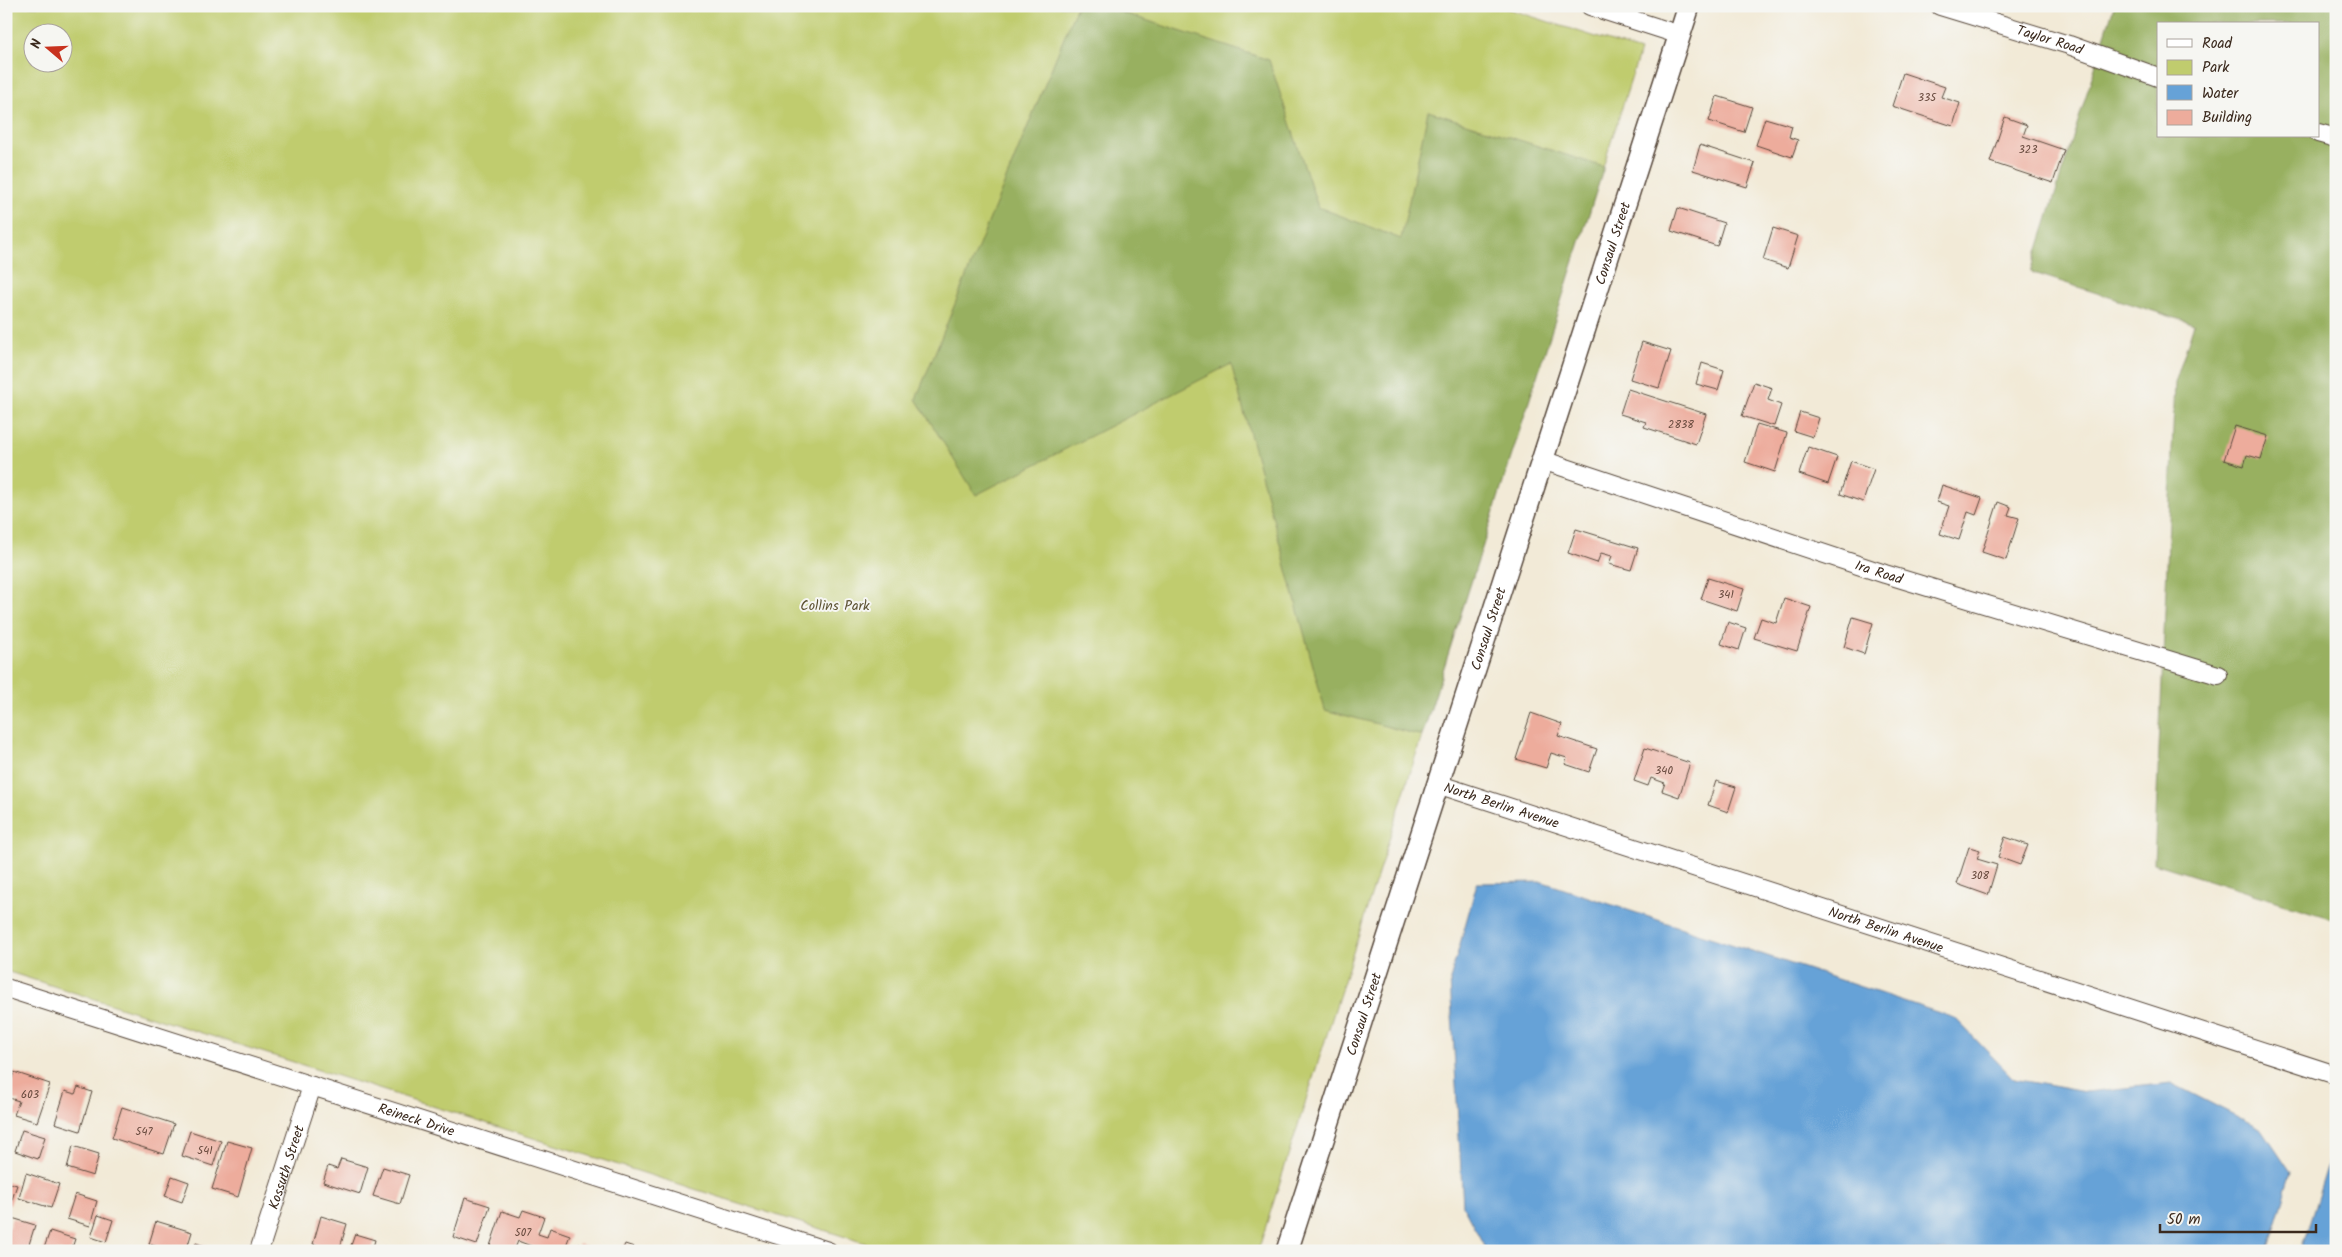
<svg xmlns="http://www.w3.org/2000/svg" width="2342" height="1257" font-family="Kalam,sans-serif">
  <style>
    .green { fill: #c0cc6e; stroke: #7e7b46; fill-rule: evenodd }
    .forest { fill: #98b061; stroke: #6a6d40; fill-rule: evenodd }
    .water { fill: #66a2d7; stroke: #50667a }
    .building { fill: #edac9c }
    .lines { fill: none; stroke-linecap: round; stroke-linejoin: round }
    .minor-casing { stroke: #56473a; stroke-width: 20 }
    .tertiary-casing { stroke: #56473a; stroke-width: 24 }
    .minor { stroke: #fff; stroke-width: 18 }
    .tertiary { stroke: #fff; stroke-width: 21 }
    .labels { text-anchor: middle; stroke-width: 4; stroke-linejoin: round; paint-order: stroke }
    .number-label { font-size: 11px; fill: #684a3e }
    .street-label { font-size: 14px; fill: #3b2a1e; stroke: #f6f6f2 }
    .park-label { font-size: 14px; fill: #5c5232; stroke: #f6f6f2 }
  </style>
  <rect width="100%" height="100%" fill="#f6f6f2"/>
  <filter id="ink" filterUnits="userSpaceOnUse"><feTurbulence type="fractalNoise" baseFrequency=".02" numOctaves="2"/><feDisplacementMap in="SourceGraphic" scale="10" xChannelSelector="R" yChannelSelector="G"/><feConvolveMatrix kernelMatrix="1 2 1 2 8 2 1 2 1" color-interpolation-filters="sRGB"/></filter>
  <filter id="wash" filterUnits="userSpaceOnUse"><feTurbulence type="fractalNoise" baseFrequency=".0096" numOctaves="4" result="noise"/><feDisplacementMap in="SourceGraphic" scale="20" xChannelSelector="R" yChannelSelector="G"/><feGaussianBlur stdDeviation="1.12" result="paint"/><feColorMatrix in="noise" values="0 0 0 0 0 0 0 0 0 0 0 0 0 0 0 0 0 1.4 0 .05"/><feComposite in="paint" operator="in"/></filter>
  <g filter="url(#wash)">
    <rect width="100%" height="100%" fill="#f2ead7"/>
    <path class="green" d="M 6,6 L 1499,6 L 1640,51 L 1258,1251 L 890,1251 L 6,971 ZM 32,32 L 62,32 L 62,62 L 32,62 Z"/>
    <path class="forest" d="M 1077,6 L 1102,6 L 1269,60 L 1318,207 L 1401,239 L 1428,111 L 1604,167 L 1422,736 L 1325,710 L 1231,364 L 976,495 L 916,399 Z
      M 2114,6 L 2336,6 L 2336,920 L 2154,863 L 2175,383 L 2194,324 L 2031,272 ZM 2158,24 L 2318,24 L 2318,136 L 2158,136 Z"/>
    <path class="water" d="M 1543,882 L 1955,1018 L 2014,1079 L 2086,1092 L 2171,1083 L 2262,1129 L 2291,1172 L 2267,1251 L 1487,1251 L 1463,1206 L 1450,980 L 1477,883 Z
      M 2336,1138 L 2336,1251 L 2301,1251 Z"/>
    <g id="blocks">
      <path class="building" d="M 1903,73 L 1945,87 L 1941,97 L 1960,103 L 1953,126 L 1892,106 Z
        M 1717,96 L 1752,107 L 1744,132 L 1709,121 Z
        M 2005,117 L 2027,125 L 2023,136 L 2064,150 L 2053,183 L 1990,162 Z
        M 1765,118 L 1792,126 L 1789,137 L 1798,140 L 1792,157 L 1756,145 Z
        M 1700,145 L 1755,163 L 1747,187 L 1693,170 Z
        M 1678,208 L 1724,223 L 1717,246 L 1671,231 Z
        M 1773,228 L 1798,236 L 1788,268 L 1763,260 Z
        M 1642,342 L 1671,351 L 1659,388 L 1630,379 Z
        M 1702,363 L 1724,370 L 1718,390 L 1696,384 Z
        M 1754,382 L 1772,388 L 1768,400 L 1781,405 L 1774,426 L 1742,416 Z
        M 1628,389 L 1706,414 L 1696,444 L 1644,427 L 1646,422 L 1620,414 Z
        M 1800,412 L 1819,418 L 1813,437 L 1794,431 Z
        M 1757,424 L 1787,433 L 1775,472 L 1745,462 Z
        M 2235,426 L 2268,436 L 2261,459 L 2247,455 L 2244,466 L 2224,460 Z
        M 1808,447 L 1837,457 L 1828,484 L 1799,474 Z
        M 1851,461 L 1874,469 L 1863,502 L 1840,494 Z
        M 1942,485 L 1982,498 L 1976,515 L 1968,512 L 1959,540 L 1940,534 L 1949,506 L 1937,502 Z
        M 1998,502 L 2011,507 L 2008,515 L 2019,518 L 2006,560 L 1982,552 Z
        M 1576,529 L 1638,548 L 1631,570 L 1609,564 L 1612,556 L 1601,553 L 1597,563 L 1568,553 Z
        M 1708,578 L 1744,589 L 1737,611 L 1701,599 Z
        M 1784,598 L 1811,607 L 1797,651 L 1754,638 L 1761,618 L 1776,623 Z
        M 1853,617 L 1873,623 L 1864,654 L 1844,647 Z
        M 1728,622 L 1746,628 L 1739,650 L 1721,644 Z
        M 1531,713 L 1562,724 L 1558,736 L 1597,749 L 1589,772 L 1565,764 L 1567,758 L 1551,753 L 1546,768 L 1516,759 Z
        M 1645,748 L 1690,763 L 1679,797 L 1662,791 L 1665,783 L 1651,778 L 1648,786 L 1634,781 Z
        M 1716,781 L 1736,787 L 1728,812 L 1708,805 Z
        M 2005,837 L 2028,845 L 2020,865 L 1998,857 Z
        M 1969,847 L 1980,850 L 1977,859 L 1997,865 L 1988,895 L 1957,884 Z
        M 14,1072 L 50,1084 L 37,1122 L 14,1115 L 19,1101 L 6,1097 Z
        M 78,1087 L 92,1092 L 80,1131 L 55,1123 L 65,1091 L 75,1094 Z
        M 122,1107 L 174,1124 L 164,1154 L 112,1138 Z
        M 22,1130 L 45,1137 L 38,1159 L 15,1151 Z
        M 190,1131 L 221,1141 L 213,1166 L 182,1156 Z
        M 227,1141 L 252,1148 L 238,1197 L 212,1189 Z
        M 73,1146 L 99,1154 L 93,1176 L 67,1168 Z
        M 341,1159 L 368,1167 L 360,1194 L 323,1182 L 328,1166 L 337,1169 Z
        M 383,1167 L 409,1175 L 400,1204 L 373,1196 Z
        M 26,1173 L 59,1184 L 51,1208 L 19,1198 Z
        M 172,1176 L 189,1182 L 182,1202 L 165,1196 Z
        M 6,1182 L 17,1185 L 10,1205 L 6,1204 Z
        M 75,1194 L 97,1201 L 90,1226 L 67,1219 Z
        M 465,1198 L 490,1206 L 477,1245 L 453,1237 Z
        M 523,1210 L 544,1217 L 538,1234 L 547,1237 L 550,1228 L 570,1235 L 564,1251 L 544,1251 L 518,1241 L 514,1251 L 489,1249 L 502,1211 L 520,1217 Z
        M 98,1215 L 113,1220 L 106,1242 L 91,1237 Z
        M 321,1216 L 347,1224 L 339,1251 L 313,1244 Z
        M 12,1218 L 35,1225 L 27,1251 L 6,1251 L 6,1236 Z
        M 156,1221 L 192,1232 L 186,1251 L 170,1251 L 149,1244 Z
        M 50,1231 L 75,1239 L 71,1251 L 43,1251 Z
        M 355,1234 L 375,1240 L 372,1251 L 349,1251 Z
        M 196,1243 L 217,1250 L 217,1251 L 193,1251 Z
        M 579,1244 L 599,1250 L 599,1251 L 577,1251 Z
        M 625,1244 L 634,1247 L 633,1251 L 622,1251 Z"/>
    </g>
  </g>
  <g filter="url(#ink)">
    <use href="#blocks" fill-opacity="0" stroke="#56473a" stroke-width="1"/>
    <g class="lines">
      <g class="minor-casing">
        <g id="minor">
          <path d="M 1590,6 L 1680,35"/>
          <path id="s1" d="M 1940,6 L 2069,45 L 2158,77"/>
          <path d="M 2318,133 L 2336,138"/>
          <path id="s2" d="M 1542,460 L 1885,574 L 2218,675"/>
          <path id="s3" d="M 1437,784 L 2336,1075"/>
          <path id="s4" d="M 6,988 L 828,1251"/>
          <path id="s5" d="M 259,1251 L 312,1086"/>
        </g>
      </g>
      <g class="tertiary-casing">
        <g id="tertiary">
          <path id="s6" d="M 1287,1251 L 1689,6"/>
        </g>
      </g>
      <use href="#minor" class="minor"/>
      <use href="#tertiary" class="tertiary"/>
    </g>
  </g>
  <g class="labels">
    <g class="number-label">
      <text x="1927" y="101">335</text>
      <text x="2028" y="153">323</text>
      <text x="1681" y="428">2838</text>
      <text x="1726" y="598">341</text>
      <text x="1664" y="774">340</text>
      <text x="1980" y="879">308</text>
      <text x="30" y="1098">603</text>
      <text x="144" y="1135">547</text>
      <text x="205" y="1154">541</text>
      <text x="523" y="1236">507</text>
    </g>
    <g class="street-label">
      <text dy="5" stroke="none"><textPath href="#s1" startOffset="115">Taylor Road</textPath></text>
      <text dy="5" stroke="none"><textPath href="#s6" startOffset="1059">Consaul Street</textPath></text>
      <text dy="5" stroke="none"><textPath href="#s2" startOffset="355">Ira Road</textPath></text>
      <text dy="5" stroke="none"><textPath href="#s6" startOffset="654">Consaul Street</textPath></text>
      <text dy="5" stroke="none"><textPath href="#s3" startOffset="68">North Berlin Avenue</textPath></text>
      <text dy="5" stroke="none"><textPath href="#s3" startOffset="472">North Berlin Avenue</textPath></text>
      <text dy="5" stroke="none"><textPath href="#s6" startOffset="249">Consaul Street</textPath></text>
      <text dy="5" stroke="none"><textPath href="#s4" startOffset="431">Reineck Drive</textPath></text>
      <text dy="5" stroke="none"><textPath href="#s5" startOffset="88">Kossuth Street</textPath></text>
    </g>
    <g class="park-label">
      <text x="835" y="610">Collins Park</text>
    </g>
  </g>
  <rect width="2342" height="1257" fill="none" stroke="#f6f6f2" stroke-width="25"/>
  <rect x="2157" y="22" width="162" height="115" fill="#f6f6f2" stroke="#aba49d"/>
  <rect x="2167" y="39" width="25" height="8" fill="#ffffff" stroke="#aba49d"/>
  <text x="2202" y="48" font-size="15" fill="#3b2a1e">Road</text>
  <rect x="2167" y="60" width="25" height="15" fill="#c0cc6e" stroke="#aba49d"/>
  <text x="2202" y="72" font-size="15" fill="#3b2a1e">Park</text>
  <rect x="2167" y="85" width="25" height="15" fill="#66a2d7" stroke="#aba49d"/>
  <text x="2202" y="98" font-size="15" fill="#3b2a1e">Water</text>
  <rect x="2167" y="110" width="25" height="15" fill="#edac9c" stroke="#aba49d"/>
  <text x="2202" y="122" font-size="15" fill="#3b2a1e">Building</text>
  <g transform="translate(48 48) rotate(289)"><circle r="24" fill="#f6f6f2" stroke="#aba49d"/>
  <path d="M0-4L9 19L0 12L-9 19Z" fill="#c8321e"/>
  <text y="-8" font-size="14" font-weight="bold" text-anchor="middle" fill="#3b2a1e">N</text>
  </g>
  <path d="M2160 1224v8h156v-8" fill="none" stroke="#3b2a1e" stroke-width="2.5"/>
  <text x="2167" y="1224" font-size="15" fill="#3b2a1e" stroke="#f6f6f2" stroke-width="4" paint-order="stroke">50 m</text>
</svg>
